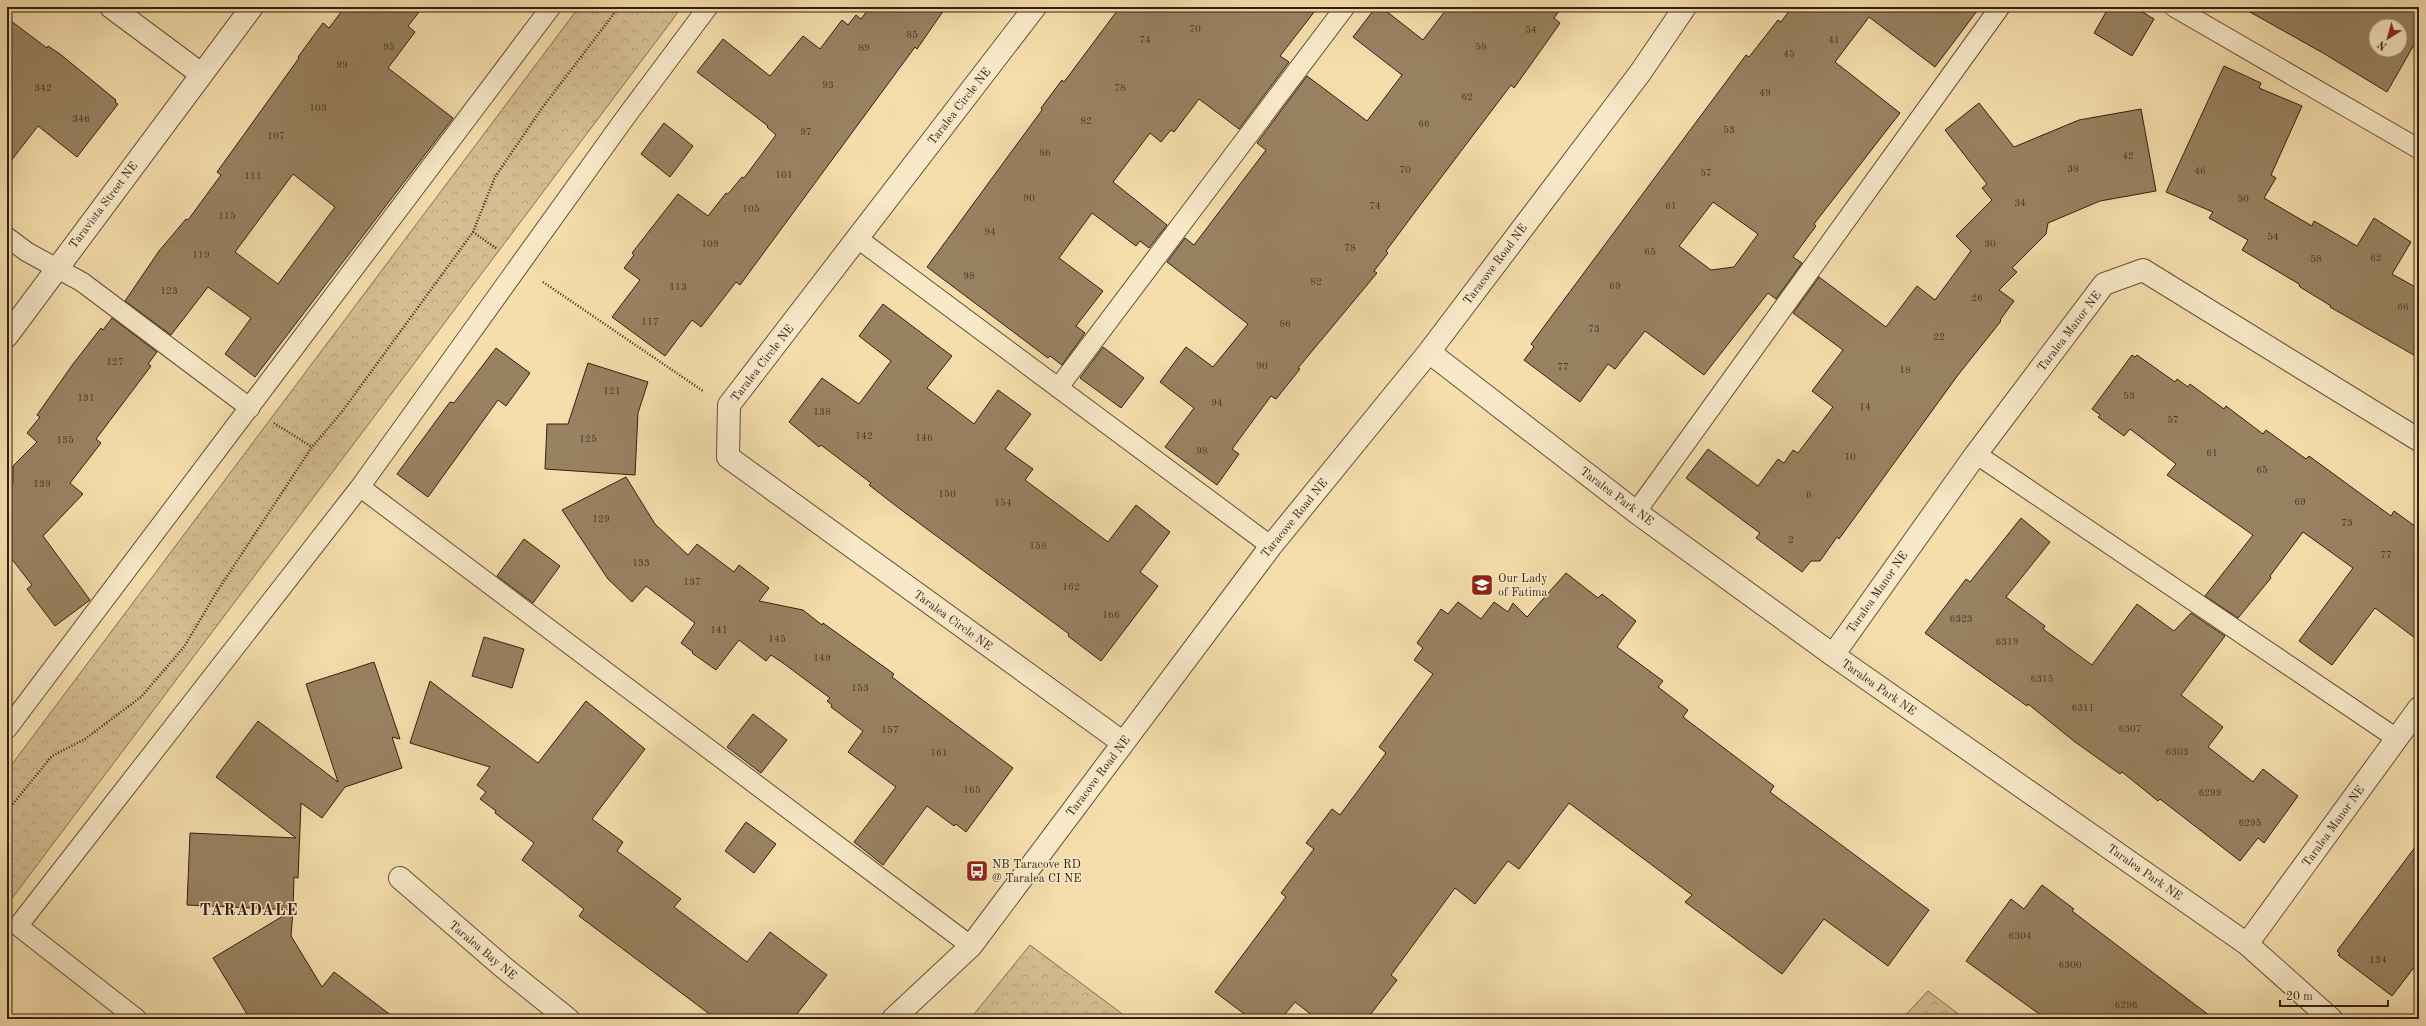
<svg xmlns="http://www.w3.org/2000/svg" width="2426" height="1026" font-family="'Old Standard TT',serif">
  <style>
    .forest { fill: url(#forest-crowns); stroke: #866e52 }
    .building { fill: #998262; stroke: #361e11; fill-rule: evenodd }
    .lines { fill: none; stroke-linecap: round; stroke-linejoin: round }
    .lane-casing { stroke: #664e38; stroke-width: 21 }
    .street-casing { stroke: #664e38; stroke-width: 24 }
    .path { stroke: #361e11; stroke-width: 2.5; stroke-dasharray: 1 2; stroke-linecap: butt }
    .lane { stroke: #f8eac9; stroke-width: 19 }
    .street { stroke: #f8eac9; stroke-width: 22 }
    .labels { text-anchor: middle; stroke-width: 3; stroke-linejoin: round; paint-order: stroke }
    .number-label { font-size: 10px; fill: #4f3725 }
    .street-label { font-size: 12px; fill: #361e11; stroke: #f8eac9 }
    .poi-label { font-size: 12px; fill: #361e11; stroke: #f8eac9; text-anchor: start }
    .district-label { font-size: 16px; font-weight: bold; letter-spacing: 1px; fill: #361e11; stroke: #f8eac9 }
  </style>
  <defs>
    <pattern id="forest-crowns" width="20" height="18" patternUnits="userSpaceOnUse"><rect width="20" height="18" fill="#d5bd92"/><path d="M2 6a3 3 0 1 1 6 0M12 15a3 3 0 1 1 6 0" fill="none" stroke="#b7a27d"/></pattern>
  </defs>
  <rect width="100%" height="100%" fill="#f5deac"/>
  <filter id="stains"><feTurbulence type="fractalNoise" baseFrequency=".005" numOctaves="4"/><feColorMatrix values="0 0 0 0 .2 0 0 0 0 .09 0 0 0 0 .02 0 0 0 .5 -.17"/></filter>
  <radialGradient id="worn" r=".72"><stop offset=".6" stop-color="#630" stop-opacity="0"/><stop offset="1" stop-color="#630" stop-opacity=".3"/></radialGradient>
  <path class="forest" d="M 579,7 L 682,7 L 7,905 L 7,771 Z
    M 1030,945 L 1129,1019 L 970,1019 Z
    M 1928,991 L 1965,1019 L 1902,1019 Z"/>
  <path class="building" d="M 345,7 L 423,7 L 408,26 L 415,32 L 388,68 L 453,118 L 255,377 L 225,354 L 251,318 L 208,287 L 171,335 L 125,301 L 159,251 L 186,219 L 188,220 L 221,175 L 217,172 L 299,58 L 298,57 L 323,23 L 329,28 ZM 293,174 L 335,207 L 278,284 L 235,252 Z
    M 870,7 L 946,7 L 917,49 L 915,47 L 740,285 L 736,282 L 701,327 L 692,320 L 665,356 L 612,317 L 640,280 L 624,268 L 634,255 L 632,253 L 678,194 L 708,216 L 726,193 L 728,194 L 742,177 L 744,178 L 776,135 L 767,127 L 768,126 L 697,72 L 723,39 L 770,76 L 803,36 L 820,49 L 842,20 L 848,25 L 856,15 L 861,19 Z
    M 1120,7 L 1318,7 L 1280,56 L 1289,62 L 1239,129 L 1199,99 L 1174,132 L 1171,130 L 1161,142 L 1150,133 L 1113,182 L 1167,225 L 1149,248 L 1140,241 L 1136,246 L 1092,213 L 1059,258 L 1103,291 L 1076,326 L 1085,333 L 1062,365 L 1050,356 L 1048,358 L 927,267 L 1042,110 L 1041,108 L 1062,80 L 1064,82 Z
    M 1376,7 L 1381,7 L 1423,40 L 1448,7 L 1562,7 L 1554,18 L 1560,23 L 1551,36 L 1514,88 L 1511,85 L 1421,204 L 1386,251 L 1388,253 L 1374,271 L 1377,273 L 1298,368 L 1300,369 L 1276,399 L 1271,396 L 1232,449 L 1239,454 L 1217,485 L 1165,447 L 1194,408 L 1160,382 L 1186,347 L 1213,367 L 1248,324 L 1167,262 L 1185,238 L 1194,245 L 1266,150 L 1257,143 L 1307,76 L 1367,121 L 1402,75 L 1353,37 Z
    M 1792,7 L 1980,7 L 1935,67 L 1869,17 L 1835,62 L 1900,113 L 1814,224 L 1816,226 L 1793,257 L 1802,263 L 1776,299 L 1768,293 L 1704,375 L 1645,331 L 1615,369 L 1608,364 L 1580,402 L 1524,360 L 1534,347 L 1531,344 L 1746,55 L 1749,57 L 1778,20 L 1781,22 ZM 1713,202 L 1758,234 L 1734,267 L 1711,270 L 1679,246 Z
    M 2109,7 L 2134,7 L 2154,19 L 2132,56 L 2094,33 Z
    M 2241,7 L 2419,7 L 2419,36 L 2387,92 L 2323,53 ZM 2376,26 L 2400,26 L 2400,50 L 2376,50 Z
    M 7,18 L 47,48 L 48,46 L 60,54 L 116,100 L 115,102 L 118,104 L 77,157 L 38,126 L 7,166 Z
    M 2224,66 L 2261,83 L 2259,88 L 2302,106 L 2271,175 L 2276,178 L 2264,198 L 2312,226 L 2314,221 L 2357,246 L 2374,218 L 2411,242 L 2392,274 L 2419,289 L 2419,358 L 2330,307 L 2331,306 L 2300,287 L 2299,284 L 2242,250 L 2248,240 L 2209,218 L 2213,212 L 2166,192 Z
    M 1979,103 L 2014,147 L 2079,120 L 2141,109 L 2156,191 L 2100,201 L 2048,223 L 2046,234 L 2012,268 L 2017,272 L 1999,290 L 2014,301 L 2000,320 L 2001,321 L 1958,375 L 1839,539 L 1837,537 L 1820,561 L 1811,561 L 1802,572 L 1756,538 L 1760,533 L 1686,478 L 1708,449 L 1758,486 L 1778,459 L 1784,463 L 1793,450 L 1798,453 L 1833,407 L 1812,391 L 1843,350 L 1793,313 L 1819,277 L 1886,327 L 1917,286 L 1935,300 L 1971,251 L 1956,236 L 1992,200 L 1982,188 L 1987,184 L 1945,130 Z
    M 664,123 L 693,146 L 670,177 L 641,154 Z
    M 883,304 L 952,356 L 927,388 L 974,424 L 998,390 L 1031,414 L 1005,449 L 1033,469 L 1025,480 L 1108,542 L 1136,505 L 1170,532 L 1140,572 L 1158,586 L 1101,661 L 1068,636 L 1069,634 L 900,509 L 869,485 L 871,483 L 821,445 L 819,447 L 789,422 L 822,378 L 859,404 L 891,361 L 859,336 Z
    M 112,318 L 157,352 L 148,364 L 151,366 L 96,439 L 101,443 L 70,483 L 83,494 L 43,536 L 90,600 L 55,626 L 27,589 L 32,585 L 7,553 L 7,490 L 13,483 L 13,466 L 37,442 L 27,433 L 40,417 L 37,415 L 73,364 L 101,328 L 103,330 Z
    M 1103,347 L 1144,378 L 1121,408 L 1080,378 Z
    M 496,348 L 530,373 L 506,406 L 498,400 L 428,497 L 397,474 L 450,402 L 454,403 Z
    M 2132,355 L 2135,357 L 2137,355 L 2175,382 L 2177,379 L 2188,387 L 2190,384 L 2224,409 L 2226,406 L 2263,434 L 2266,430 L 2306,459 L 2309,456 L 2391,516 L 2394,511 L 2419,529 L 2419,641 L 2375,608 L 2332,665 L 2299,641 L 2353,568 L 2303,532 L 2270,576 L 2271,578 L 2238,618 L 2205,596 L 2253,535 L 2167,475 L 2176,464 L 2130,429 L 2124,436 L 2098,417 L 2100,415 L 2092,409 Z
    M 588,363 L 648,382 L 638,413 L 635,475 L 545,469 L 547,424 L 568,424 Z
    M 626,477 L 655,524 L 688,555 L 697,544 L 734,572 L 739,565 L 769,588 L 759,601 L 803,610 L 822,625 L 823,623 L 894,674 L 892,677 L 1013,768 L 966,832 L 956,824 L 954,826 L 927,806 L 883,865 L 854,842 L 896,787 L 848,752 L 863,731 L 831,707 L 832,705 L 827,701 L 830,698 L 783,663 L 771,655 L 766,661 L 739,640 L 716,670 L 692,653 L 693,652 L 681,643 L 695,623 L 646,586 L 632,602 L 608,579 L 562,510 Z
    M 2021,518 L 2050,542 L 2006,597 L 2045,626 L 2043,629 L 2092,665 L 2137,604 L 2174,631 L 2191,613 L 2225,636 L 2181,695 L 2223,727 L 2208,747 L 2253,782 L 2263,769 L 2298,796 L 2264,843 L 2258,838 L 2240,861 L 2160,799 L 2158,801 L 2122,772 L 2120,774 L 2075,742 L 2028,704 L 2027,706 L 1925,633 L 1966,579 L 1970,582 Z
    M 524,539 L 560,566 L 533,603 L 497,576 Z
    M 1566,573 L 1598,598 L 1602,594 L 1636,621 L 1617,647 L 1663,681 L 1658,687 L 1688,710 L 1683,717 L 1774,786 L 1770,792 L 1929,910 L 1888,966 L 1824,919 L 1782,974 L 1685,902 L 1692,895 L 1569,803 L 1519,869 L 1508,861 L 1475,904 L 1455,888 L 1391,975 L 1397,980 L 1367,1019 L 1317,1019 L 1295,1002 L 1281,1019 L 1251,1019 L 1215,992 L 1286,897 L 1281,893 L 1314,849 L 1306,843 L 1332,809 L 1340,815 L 1386,753 L 1379,747 L 1433,674 L 1414,660 L 1423,648 L 1417,643 L 1441,609 L 1448,614 L 1458,602 L 1481,619 L 1494,602 L 1508,612 L 1513,603 L 1527,617 Z
    M 484,637 L 524,649 L 512,688 L 472,676 Z
    M 374,662 L 400,739 L 392,737 L 402,768 L 345,787 L 322,818 L 301,803 L 298,878 L 294,877 L 293,910 L 187,905 L 190,833 L 296,838 L 216,777 L 258,721 L 338,782 L 306,684 Z
    M 430,681 L 538,763 L 586,701 L 645,749 L 592,819 L 623,842 L 617,851 L 681,899 L 674,907 L 747,962 L 770,932 L 827,975 L 793,1019 L 716,1019 L 579,916 L 584,909 L 522,860 L 534,843 L 495,813 L 496,811 L 480,799 L 486,792 L 477,785 L 490,767 L 410,743 Z
    M 753,714 L 787,740 L 761,773 L 727,747 Z
    M 746,822 L 776,844 L 754,873 L 725,851 Z
    M 2419,842 L 2419,961 L 2392,996 L 2338,955 L 2340,954 L 2337,951 Z
    M 2042,885 L 2074,909 L 2072,911 L 2214,1019 L 2046,1019 L 1966,961 L 2011,899 L 2024,909 Z
    M 293,910 L 291,936 L 322,987 L 334,972 L 396,1019 L 250,1019 L 213,958 Z"/>
  <g class="lines">
    <g class="lane-casing">
      <path id="lane" d="M 2174,7 L 2419,149
        M 7,237 L 27,252 L 82,282 L 250,408
        M 857,238 L 1271,546
        M 1058,388 L 1345,7
        M 1976,454 L 2396,738
        M 360,487 L 625,118 L 708,7
        M 1636,512 L 2000,7
        M 7,729 L 551,7
        M 137,1019 L 18,926 L 360,487 L 971,946"/>
    </g>
    <g class="street-casing">
      <path id="street" d="M 111,7 L 201,74
        M 1035,7 L 729,405 L 728,457 L 1122,742
        M 7,336 L 252,7
        M 1429,352 L 1636,512 L 1833,655 L 2247,944 L 2331,1019
        M 1833,655 L 1976,454 L 2104,284 L 2143,270 L 2419,440
        M 400,878 L 503,967 L 568,1019
        M 2247,944 L 2419,708
        M 893,1019 L 971,946 L 1271,546 L 1429,352 L 1640,73 L 1685,7"/>
    </g>
    <path class="path" d="M 473,232 L 497,249
      M 543,282 L 703,391
      M 274,423 L 312,447
      M 7,811 L 52,756 L 85,739 L 141,697 L 184,647 L 216,593 L 312,447 L 341,413 L 473,232 L 495,177 L 542,108 L 619,7"/>
    <use href="#lane" class="lane"/>
    <use href="#street" class="street"/>
  </g>
  <defs>
    <g id="school-square" transform="scale(1.15)"><rect x="-9" y="-9" width="18" height="18" rx="4" fill="#8f2418" stroke="#f8eac9"/><path d="M0-5L7-2L0 1L-7-2ZM-4 1L0 2.5L4 1V4Q0 6-4 4Z" fill="#fff"/></g>
    <g id="bus-square" transform="scale(1.15)"><rect x="-9" y="-9" width="18" height="18" rx="4" fill="#8f2418" stroke="#f8eac9"/><path d="M-5-6H5V4H4V6H2V4H-2V6H-4V4H-5ZM-3.5-4V0h7V-4ZM-3.5 1.2v1.5H-2V1.2ZM2 1.2v1.5H3.5V1.2Z" fill="#fff"/></g>
  </defs>
  <g fill-rule="evenodd">
    <use href="#school-square" x="1482" y="585"/>
    <use href="#bus-square" x="977" y="871"/>
  </g>
  <g class="labels">
    <g class="number-label">
      <text x="1195" y="32">70</text>
      <text x="1531" y="33">54</text>
      <text x="912" y="38">85</text>
      <text x="1145" y="43">74</text>
      <text x="1834" y="43">41</text>
      <text x="389" y="50">95</text>
      <text x="1481" y="50">58</text>
      <text x="864" y="51">89</text>
      <text x="1789" y="57">45</text>
      <text x="342" y="68">99</text>
      <text x="828" y="88">93</text>
      <text x="43" y="91">342</text>
      <text x="1120" y="91">78</text>
      <text x="1765" y="96">49</text>
      <text x="1467" y="100">62</text>
      <text x="318" y="111">103</text>
      <text x="81" y="122">346</text>
      <text x="1086" y="124">82</text>
      <text x="1424" y="127">66</text>
      <text x="1729" y="133">53</text>
      <text x="806" y="135">97</text>
      <text x="276" y="139">107</text>
      <text x="1045" y="156">86</text>
      <text x="2128" y="159">42</text>
      <text x="2073" y="172">38</text>
      <text x="1405" y="173">70</text>
      <text x="2200" y="174">46</text>
      <text x="1706" y="176">57</text>
      <text x="784" y="178">101</text>
      <text x="253" y="179">111</text>
      <text x="1029" y="201">90</text>
      <text x="2243" y="202">50</text>
      <text x="2020" y="206">34</text>
      <text x="1375" y="209">74</text>
      <text x="1671" y="209">61</text>
      <text x="751" y="212">105</text>
      <text x="227" y="219">115</text>
      <text x="990" y="235">94</text>
      <text x="2273" y="240">54</text>
      <text x="710" y="247">109</text>
      <text x="1990" y="247">30</text>
      <text x="1350" y="251">78</text>
      <text x="1650" y="255">65</text>
      <text x="201" y="258">119</text>
      <text x="2376" y="261">62</text>
      <text x="2316" y="262">58</text>
      <text x="969" y="279">98</text>
      <text x="1316" y="285">82</text>
      <text x="1615" y="289">69</text>
      <text x="678" y="290">113</text>
      <text x="169" y="294">123</text>
      <text x="1977" y="301">26</text>
      <text x="2403" y="310">66</text>
      <text x="650" y="325">117</text>
      <text x="1285" y="327">86</text>
      <text x="1594" y="332">73</text>
      <text x="1939" y="340">22</text>
      <text x="115" y="365">127</text>
      <text x="1262" y="369">90</text>
      <text x="1563" y="370">77</text>
      <text x="1905" y="373">18</text>
      <text x="612" y="394">121</text>
      <text x="2129" y="399">53</text>
      <text x="86" y="401">131</text>
      <text x="1217" y="406">94</text>
      <text x="1865" y="410">14</text>
      <text x="822" y="415">138</text>
      <text x="2173" y="423">57</text>
      <text x="864" y="439">142</text>
      <text x="924" y="441">146</text>
      <text x="588" y="442">125</text>
      <text x="65" y="443">135</text>
      <text x="1202" y="454">98</text>
      <text x="2212" y="456">61</text>
      <text x="1850" y="460">10</text>
      <text x="2262" y="473">65</text>
      <text x="42" y="487">139</text>
      <text x="947" y="497">150</text>
      <text x="1809" y="498">6</text>
      <text x="2300" y="505">69</text>
      <text x="1003" y="506">154</text>
      <text x="601" y="522">129</text>
      <text x="2347" y="526">73</text>
      <text x="1791" y="543">2</text>
      <text x="1038" y="549">158</text>
      <text x="2386" y="558">77</text>
      <text x="641" y="566">133</text>
      <text x="692" y="585">137</text>
      <text x="1071" y="590">162</text>
      <text x="1111" y="618">166</text>
      <text x="1961" y="622">6323</text>
      <text x="719" y="633">141</text>
      <text x="777" y="642">145</text>
      <text x="2007" y="645">6319</text>
      <text x="822" y="661">149</text>
      <text x="2042" y="682">6315</text>
      <text x="860" y="691">153</text>
      <text x="2083" y="711">6311</text>
      <text x="2130" y="732">6307</text>
      <text x="890" y="733">157</text>
      <text x="2177" y="755">6303</text>
      <text x="939" y="756">161</text>
      <text x="972" y="793">165</text>
      <text x="2210" y="796">6299</text>
      <text x="2250" y="826">6295</text>
      <text x="2020" y="939">6304</text>
      <text x="2378" y="963">134</text>
      <text x="2070" y="968">6300</text>
      <text x="2126" y="1008">6296</text>
    </g>
    <g class="street-label">
      <text transform="translate(959 106) rotate(-52)" y="4">Taralea Circle NE</text>
      <text transform="translate(103 205) rotate(-53)" y="4">Taravista Street NE</text>
      <text transform="translate(1495 264) rotate(-53)" y="4">Taracove Road NE</text>
      <text transform="translate(2069 331) rotate(-53)" y="4">Taralea Manor NE</text>
      <text transform="translate(762 363) rotate(-52)" y="4">Taralea Circle NE</text>
      <text transform="translate(1617 496) rotate(37)" y="4">Taralea Park NE</text>
      <text transform="translate(1294 518) rotate(-51)" y="4">Taracove Road NE</text>
      <text transform="translate(1877 592) rotate(-55)" y="4">Taralea Manor NE</text>
      <text transform="translate(953 620) rotate(36)" y="4">Taralea Circle NE</text>
      <text transform="translate(1879 687) rotate(35)" y="4">Taralea Park NE</text>
      <text transform="translate(1098 776) rotate(-53)" y="4">Taracove Road NE</text>
      <text transform="translate(2333 826) rotate(-54)" y="4">Taralea Manor NE</text>
      <text transform="translate(2145 872) rotate(35)" y="4">Taralea Park NE</text>
      <text transform="translate(483 950) rotate(40)" y="4">Taralea Bay NE</text>
    </g>
    <g class="poi-label">
      <text x="1498" y="582">Our Lady<tspan x="1498" dy="14">of Fatima</tspan></text>
      <text x="992" y="868">NB Taracove RD<tspan x="992" dy="14">@ Taralea CI NE</tspan></text>
    </g>
    <g class="district-label">
      <text x="249" y="915">TARADALE</text>
    </g>
  </g>
  <rect width="2426" height="1026" fill="none" stroke="#f5deac" stroke-width="24"/>
  <rect x="8" y="8" width="2410" height="1010" fill="none" stroke="#361e11" stroke-width="2"/>
  <rect x="12" y="12" width="2402" height="1002" fill="none" stroke="#361e11"/>
  <g transform="translate(2388 38) rotate(217)"><circle r="19" fill="#f8eac9" stroke="#aa987f"/>
  <path d="M0-3L7 15L0 10L-7 15Z" fill="#8f2418"/>
  <text y="-6" font-size="11" font-weight="bold" text-anchor="middle" fill="#361e11">N</text>
  </g>
  <path d="M2280 1000v6h108v-6" fill="none" stroke="#361e11" stroke-width="2"/>
  <text x="2286" y="1000" font-size="12" fill="#361e11" stroke="#f8eac9" stroke-width="3" paint-order="stroke">20 m</text>
  <rect width="100%" height="100%" filter="url(#stains)"/>
  <rect width="100%" height="100%" fill="url(#worn)"/>
</svg>
